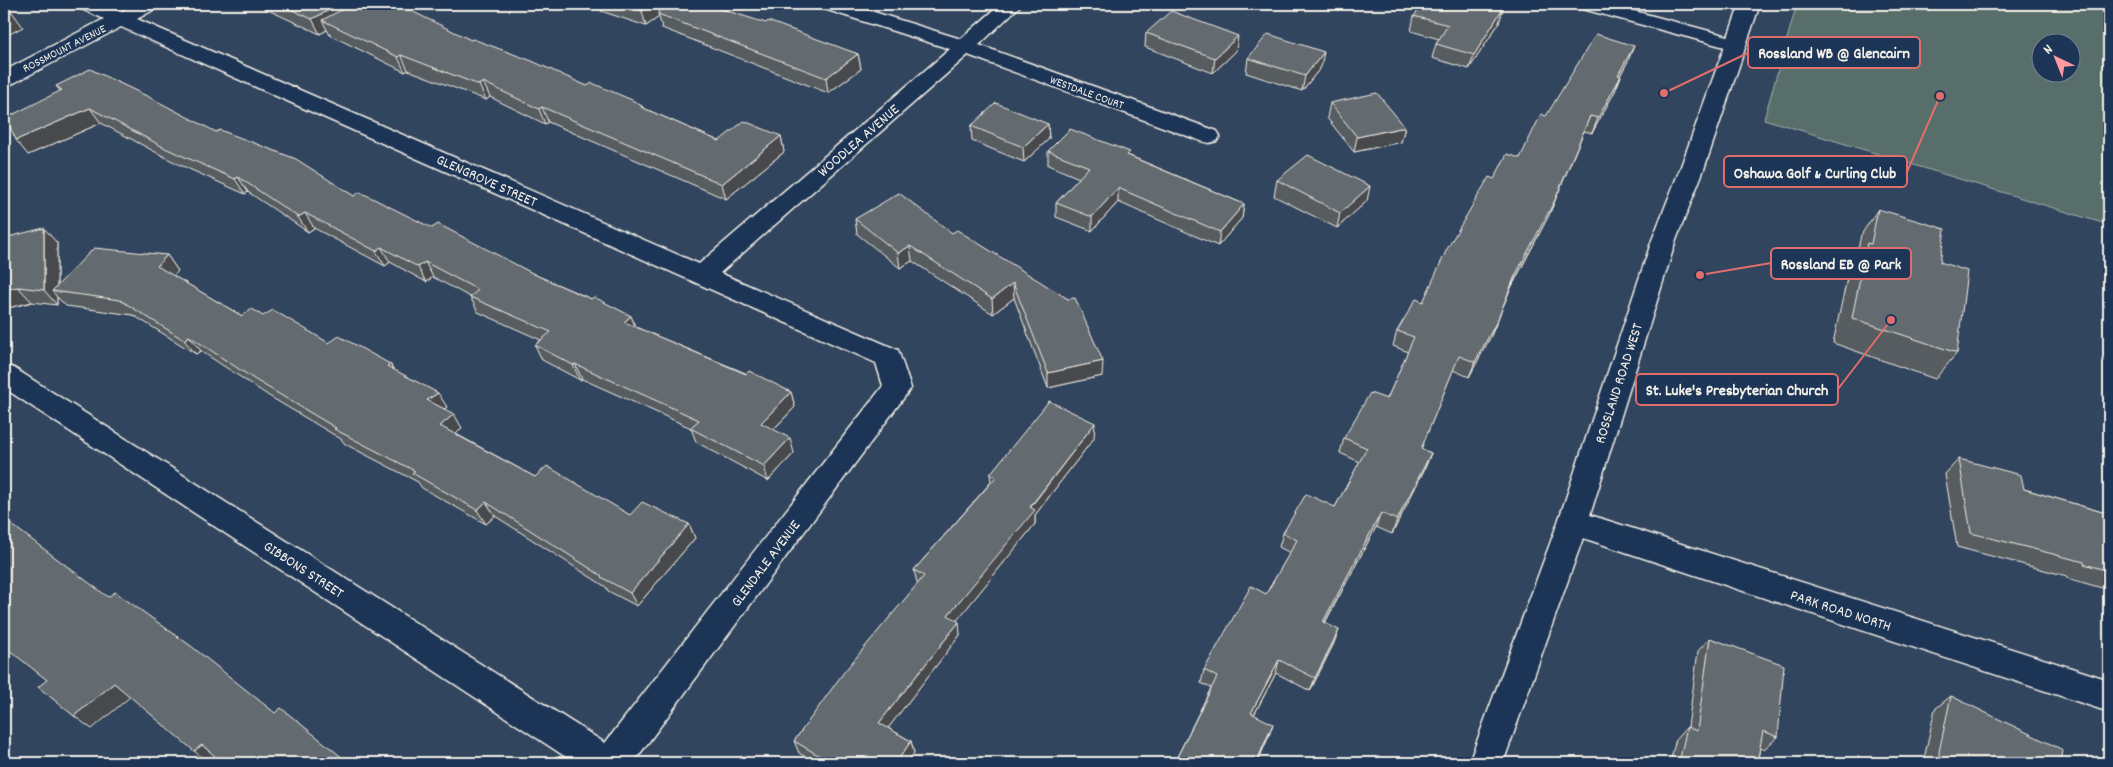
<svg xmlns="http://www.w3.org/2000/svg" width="2113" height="767" font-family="Dekko,sans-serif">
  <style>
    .green { fill: #596e6a; stroke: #a6b0a9; fill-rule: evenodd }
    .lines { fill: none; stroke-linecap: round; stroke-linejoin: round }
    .street-casing { stroke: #f4f1e8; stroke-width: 3 }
    .secondary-casing { stroke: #f4f1e8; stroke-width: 3 }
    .street { fill: #1d3557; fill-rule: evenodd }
    .secondary { fill: #1d3557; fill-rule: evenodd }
    .wall { fill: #565b5f; stroke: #f4f1e8 }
    .shaded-wall { fill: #464a4e; stroke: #f4f1e8 }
    .building { fill: #646a6f; stroke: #f4f1e8 }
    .labels { text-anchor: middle; stroke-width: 4; stroke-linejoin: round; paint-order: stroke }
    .far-street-label { font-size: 12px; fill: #f4f1e8; stroke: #1d3557 }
    .street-label { font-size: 15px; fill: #f4f1e8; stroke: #1d3557 }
    .leader { fill: none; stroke: #e06e6b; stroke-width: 2 }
    .callout-dot { fill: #e06e6b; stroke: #1d3557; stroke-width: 2 }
    .callout { fill: #1d3557; stroke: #e06e6b; stroke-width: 2 }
    .callout-label { font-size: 16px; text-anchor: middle; font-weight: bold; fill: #f4f1e8 }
  </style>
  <rect width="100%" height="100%" fill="#32455e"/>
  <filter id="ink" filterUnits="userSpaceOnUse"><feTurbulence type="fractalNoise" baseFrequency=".02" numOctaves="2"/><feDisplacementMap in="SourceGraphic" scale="10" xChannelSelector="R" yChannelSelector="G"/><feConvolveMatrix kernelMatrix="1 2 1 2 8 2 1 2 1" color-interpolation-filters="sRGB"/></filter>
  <g filter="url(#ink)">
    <path class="green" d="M 1797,4 L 2109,4 L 2109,225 L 1764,119 ZM 2040,42 L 2070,42 L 2070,72 L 2040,72 Z"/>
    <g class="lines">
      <g class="street-casing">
        <path id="street" d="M 76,4 L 102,4 L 120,12 L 135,4 L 160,4 L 157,8 L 137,19 L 699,264 L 950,49 L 821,8 L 818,4 L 848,4 L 961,39 L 1001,4 L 1022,4 L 979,45 L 1217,131 L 1220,136 L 1217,141 L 1209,143 L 1201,141 L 968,55 L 720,273 L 898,350 L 911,388 L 633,763 L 575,763 L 4,388 L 4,365 L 14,368 L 605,743 L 883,386 L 876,363 L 121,27 L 12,84 L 4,85 L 4,71 L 104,19 L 79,8 Z
          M 1576,4 L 1608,4 L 1743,40 L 1746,44 L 1743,48 L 1736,50 L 1579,8 Z"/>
      </g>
      <g class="secondary-casing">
        <path id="secondary" d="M 1740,4 L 1760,4 L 1704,169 L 1676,240 L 1590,515 L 2109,680 L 2109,712 L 1583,538 L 1503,763 L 1469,763 L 1558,522 L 1652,240 L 1680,169 Z"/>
      </g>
      <use href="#street" class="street"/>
      <use href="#secondary" class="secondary"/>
    </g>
    <path class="wall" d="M 255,4 L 347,4 L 348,6 L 471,40 L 587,86 L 642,106 L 643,108 L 719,141 L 781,136 L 784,152 L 726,199 L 548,122 L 545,124 L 490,97 L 486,100 L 408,70 L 405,72 L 330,35 L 327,30 L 320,34 Z
      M 598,4 L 705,4 L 858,54 L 861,69 L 828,93 L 662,28 L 659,17 L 646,26 L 601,11 Z
      M 1503,8 L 1499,23 L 1469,69 L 1432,58 L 1436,44 L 1439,39 L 1411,31 L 1414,16 Z
      M 1146,33 L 1236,51 L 1213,73 L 1145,47 Z
      M 1248,58 L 1321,67 L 1302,91 L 1246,73 Z
      M 1628,61 L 1620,76 L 1621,76 L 1615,91 L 1592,133 L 1584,131 L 1549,215 L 1510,290 L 1491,336 L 1469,377 L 1453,370 L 1421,449 L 1431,453 L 1425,468 L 1392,534 L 1376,527 L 1325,623 L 1334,643 L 1310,691 L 1276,673 L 1254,715 L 1269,736 L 1257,763 L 1174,763 L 1211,688 L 1201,683 L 1204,670 L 1266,594 L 1290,553 L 1279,547 L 1283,533 L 1335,507 L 1360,462 L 1340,453 L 1344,438 L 1387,399 L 1408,352 L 1393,346 L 1397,331 L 1423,302 L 1494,179 L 1520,158 L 1546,116 Z
      M 56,86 L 216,132 L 354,196 L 432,228 L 538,276 L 631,316 L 635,327 L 791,392 L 795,407 L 773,430 L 794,453 L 768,481 L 696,442 L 691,428 L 582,379 L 580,380 L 542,360 L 535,345 L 541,340 L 478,312 L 470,297 L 433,277 L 426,282 L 390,262 L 385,266 L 314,228 L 308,232 L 248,192 L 245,194 L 178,164 L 101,123 L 28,155 L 60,91 Z
      M 1330,103 L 1405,127 L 1401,142 L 1354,152 L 1327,118 Z
      M 1048,124 L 1049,139 L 1024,162 L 972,141 L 971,126 Z
      M 1048,151 L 1130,156 L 1244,204 L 1242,218 L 1218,246 L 1118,202 L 1092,231 L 1056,217 L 1056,203 L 1079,178 L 1048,165 Z
      M 1277,180 L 1367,201 L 1337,228 L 1274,196 Z
      M 1878,209 L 1940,262 L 1957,353 L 1935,379 L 1833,343 L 1849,269 L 1856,259 L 1861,235 Z
      M 855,219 L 952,233 L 1068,299 L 1102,376 L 1048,388 L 1014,298 L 993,314 L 912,261 L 900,268 L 857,234 Z
      M 4,238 L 57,243 L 57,286 L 167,255 L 178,271 L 173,276 L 242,316 L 263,316 L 329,343 L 390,364 L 394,370 L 447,407 L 444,409 L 462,428 L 456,434 L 535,477 L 630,515 L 689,524 L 695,538 L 637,606 L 608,591 L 606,587 L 495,516 L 486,524 L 422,488 L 418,482 L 345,444 L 341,439 L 269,396 L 201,351 L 196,354 L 133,315 L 66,306 L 57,297 L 57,305 L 32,302 L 4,309 Z
      M 1094,438 L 1035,515 L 1035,524 L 957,620 L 960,635 L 888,728 L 911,741 L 914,753 L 907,763 L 816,763 L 799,753 L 794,741 L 918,584 L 917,583 L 914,570 L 991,482 L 990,474 Z
      M 1959,459 L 2024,489 L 2109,514 L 2109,590 L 2067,578 L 2067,576 L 1957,547 L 1945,474 Z
      M 1710,638 L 1778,737 L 1764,749 L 1760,748 L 1757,763 L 1670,763 L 1676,739 L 1687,727 L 1688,727 L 1698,651 Z
      M 1951,696 L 2061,763 L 1923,763 L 1935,709 Z"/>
    <path class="shaded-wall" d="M 341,4 L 347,4 L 353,16 L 322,20 L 327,30 L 320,34 L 312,19 Z
      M 653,4 L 666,4 L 658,14 L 659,17 L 646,26 L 642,11 Z
      M 1503,8 L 1499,23 L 1469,69 L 1474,55 Z
      M 12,12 L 23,27 L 4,37 L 4,16 Z
      M 1238,36 L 1236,51 L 1213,73 L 1215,58 Z
      M 1634,46 L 1628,61 L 1612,90 L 1618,75 Z
      M 1324,52 L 1321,67 L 1302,91 L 1305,76 Z
      M 858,54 L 861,69 L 828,93 L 826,78 Z
      M 401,55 L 408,70 L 405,72 L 398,57 Z
      M 1621,76 L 1615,91 L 1592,133 L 1598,118 Z
      M 483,82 L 490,97 L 486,100 L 479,85 Z
      M 542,107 L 548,122 L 545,124 L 539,109 Z
      M 90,108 L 101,123 L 28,155 L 16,140 Z
      M 1590,116 L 1549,215 L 1509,291 L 1515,276 Z
      M 1048,124 L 1049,139 L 1024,162 L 1023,147 Z
      M 1405,127 L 1401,142 L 1354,152 L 1357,137 Z
      M 781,136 L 784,152 L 726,199 L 722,184 Z
      M 238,177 L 248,192 L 245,194 L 235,179 Z
      M 1370,186 L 1367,201 L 1337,228 L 1340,213 Z
      M 1118,188 L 1118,202 L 1092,231 L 1092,217 Z
      M 1244,204 L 1242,218 L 1218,246 L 1220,232 Z
      M 305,213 L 314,228 L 308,232 L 298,217 Z
      M 44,228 L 57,243 L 57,292 L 52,291 L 57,297 L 57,305 L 44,290 Z
      M 910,246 L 912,261 L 900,268 L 898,253 Z
      M 381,247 L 390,262 L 385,266 L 376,251 Z
      M 167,255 L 178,271 L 169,281 L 157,266 Z
      M 425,262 L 433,277 L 426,282 L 418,267 Z
      M 1013,283 L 1014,298 L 993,314 L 992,299 Z
      M 18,287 L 32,302 L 4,309 L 4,290 Z
      M 631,316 L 637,331 L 624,322 Z
      M 1497,321 L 1491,336 L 1469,377 L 1475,362 Z
      M 189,336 L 201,351 L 196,354 L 184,340 Z
      M 1103,361 L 1102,376 L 1048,388 L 1048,373 Z
      M 390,364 L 399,379 L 387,366 Z
      M 575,364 L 582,379 L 580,380 L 573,365 Z
      M 791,392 L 795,407 L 765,438 L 761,423 Z
      M 438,393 L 447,407 L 436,414 L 427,400 Z
      M 454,414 L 462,428 L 449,441 L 440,426 Z
      M 1095,423 L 1094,438 L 1035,515 L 1035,524 L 950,629 L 948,615 Z
      M 790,438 L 794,453 L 768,481 L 764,466 Z
      M 1431,453 L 1425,468 L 1392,534 L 1397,520 Z
      M 486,502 L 495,516 L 486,524 L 477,510 Z
      M 1381,513 L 1376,527 L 1318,635 L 1323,622 Z
      M 689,524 L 695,538 L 637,606 L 630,593 Z
      M 959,622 L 960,635 L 882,736 L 879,723 Z
      M 1339,630 L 1334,643 L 1310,691 L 1315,678 Z
      M 1279,660 L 1276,673 L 1248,726 L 1251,713 Z
      M 114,683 L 131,696 L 92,729 L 74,716 Z
      M 1273,724 L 1269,736 L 1257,763 L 1256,763 Z
      M 911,741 L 914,753 L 907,763 L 896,763 Z
      M 202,745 L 217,757 L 210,763 L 194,751 Z"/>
    <path class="building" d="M 279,4 L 341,4 L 312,19 Z
      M 353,4 L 397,4 L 471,40 L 473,39 L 532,61 L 587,86 L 592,83 L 632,100 L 642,106 L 641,107 L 719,141 L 744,121 L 781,136 L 722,184 L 542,107 L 539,109 L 483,82 L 479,85 L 401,55 L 398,57 L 322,20 Z
      M 620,4 L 653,4 L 642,11 Z
      M 661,4 L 705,4 L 766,23 L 768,21 L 858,54 L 826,78 L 658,14 Z
      M 1423,4 L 1488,4 L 1503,8 L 1474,55 L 1436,44 L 1448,25 L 1414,16 Z
      M 4,8 L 12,12 L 4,16 Z
      M 1171,11 L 1238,36 L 1215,58 L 1146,33 Z
      M 1268,34 L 1324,52 L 1305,76 L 1248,58 Z
      M 1596,34 L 1634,46 L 1618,75 L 1621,76 L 1598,118 L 1590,116 L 1555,200 L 1515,276 L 1497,321 L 1475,362 L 1459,356 L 1421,449 L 1431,453 L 1397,520 L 1381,513 L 1323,622 L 1339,630 L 1315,678 L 1279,660 L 1251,713 L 1273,724 L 1256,763 L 1174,763 L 1217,677 L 1204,670 L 1251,586 L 1266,594 L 1297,540 L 1283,533 L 1306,494 L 1335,507 L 1367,448 L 1344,438 L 1370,393 L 1387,399 L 1414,337 L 1397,331 L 1416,299 L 1423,302 L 1447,249 L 1489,177 L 1494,179 L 1507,154 L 1520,158 L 1541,114 L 1546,116 Z
      M 90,69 L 151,98 L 216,132 L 220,130 L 296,159 L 354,196 L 360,192 L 432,228 L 438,224 L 538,276 L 591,299 L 594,297 L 631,316 L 624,322 L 746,374 L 749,371 L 791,392 L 761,423 L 790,438 L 764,466 L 690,428 L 699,420 L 575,364 L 573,365 L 535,345 L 551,332 L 470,297 L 478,290 L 425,262 L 418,267 L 381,247 L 376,251 L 305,213 L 298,217 L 238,177 L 235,179 L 167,149 L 90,108 L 16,140 L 6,118 L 62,90 L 56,86 Z
      M 1377,93 L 1405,127 L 1357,137 L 1330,103 Z
      M 996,103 L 1048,124 L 1023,147 L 971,126 Z
      M 1070,129 L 1130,152 L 1127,155 L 1244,204 L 1220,232 L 1118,188 L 1092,217 L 1056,203 L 1089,167 L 1048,151 Z
      M 1308,155 L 1370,186 L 1340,213 L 1277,180 Z
      M 899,193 L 952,233 L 957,230 L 1068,299 L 1075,298 L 1103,361 L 1048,373 L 1013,283 L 992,299 L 910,246 L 898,253 L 855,219 Z
      M 1878,209 L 1945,229 L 1940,262 L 1967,271 L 1957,353 L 1852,318 L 1867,243 L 1871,244 Z
      M 44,228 L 44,290 L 18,287 L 4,290 L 4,238 Z
      M 94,248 L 167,255 L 157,266 L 242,316 L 252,309 L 263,316 L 273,310 L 329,343 L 339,336 L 390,364 L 387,366 L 438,393 L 427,400 L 454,414 L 440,426 L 535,477 L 547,466 L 630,515 L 642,502 L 689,524 L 630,593 L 601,577 L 602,576 L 486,502 L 477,510 L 412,473 L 415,471 L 334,429 L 336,428 L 257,381 L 189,336 L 184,340 L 120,300 L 52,291 Z
      M 1049,401 L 1095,423 L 1030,507 L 1035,510 L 948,615 L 959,622 L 879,723 L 911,741 L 896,763 L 832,763 L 794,741 L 844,672 L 924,576 L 914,570 L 996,477 L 990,474 Z
      M 1959,459 L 2021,475 L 2024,489 L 2109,514 L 2109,571 L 2084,564 L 2084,562 L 1971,533 Z
      M 4,519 L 108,597 L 115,592 L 191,646 L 275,713 L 281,708 L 349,763 L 223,763 L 202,745 L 194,751 L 114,683 L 74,716 L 38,687 L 47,680 L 4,646 Z
      M 1710,638 L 1784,665 L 1778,737 L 1763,731 L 1757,763 L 1679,763 L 1687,727 L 1697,731 Z
      M 1951,696 L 2063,750 L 2061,763 L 1940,763 L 1939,752 Z"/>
  </g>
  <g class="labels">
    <g class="far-street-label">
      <text transform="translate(64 48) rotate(-27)" y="4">ROSSMOUNT AVENUE</text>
      <text transform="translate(1087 92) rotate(20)" y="4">WESTDALE COURT</text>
    </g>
    <g class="street-label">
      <text transform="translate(858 140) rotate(-41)" y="5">WOODLEA AVENUE</text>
      <text transform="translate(487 180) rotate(24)" y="5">GLENGROVE STREET</text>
      <text transform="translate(1618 383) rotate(-72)" y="5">ROSSLAND ROAD WEST</text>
      <text transform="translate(765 563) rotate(-53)" y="5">GLENDALE AVENUE</text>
      <text transform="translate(304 569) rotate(33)" y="5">GIBBONS STREET</text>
      <text transform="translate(1841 610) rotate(18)" y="5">PARK ROAD NORTH</text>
    </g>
  </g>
  <path class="leader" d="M1664 93L1748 53M1940 96L1907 172M1700 275L1771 263M1891 320L1838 389"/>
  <g class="callout-dot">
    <circle cx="1664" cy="93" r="5"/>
    <circle cx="1940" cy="96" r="5"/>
    <circle cx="1700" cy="275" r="5"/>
    <circle cx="1891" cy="320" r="5"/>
  </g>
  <g class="callout">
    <rect x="1748" y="37" width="172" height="31" rx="5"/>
    <rect x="1724" y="156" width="183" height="31" rx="5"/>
    <rect x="1771" y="248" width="140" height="31" rx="5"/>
    <rect x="1636" y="374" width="202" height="31" rx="5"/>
  </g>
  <g class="callout-label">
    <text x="1834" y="58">Rossland WB @ Glencairn</text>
    <text x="1815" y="178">Oshawa Golf &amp; Curling Club</text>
    <text x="1841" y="269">Rossland EB @ Park</text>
    <text x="1737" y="395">St. Luke's Presbyterian Church</text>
  </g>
  <rect width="2113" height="767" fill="none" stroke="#1d3557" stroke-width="20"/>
  <rect x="10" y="10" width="2093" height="747" fill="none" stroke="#f4f1e8" stroke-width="2" filter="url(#ink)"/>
  <g transform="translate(2056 58) rotate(317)"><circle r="24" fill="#1d3557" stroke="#738091"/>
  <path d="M0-4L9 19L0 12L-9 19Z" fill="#ff9aa2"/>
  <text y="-8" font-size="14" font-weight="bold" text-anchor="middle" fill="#f4f1e8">N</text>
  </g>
</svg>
